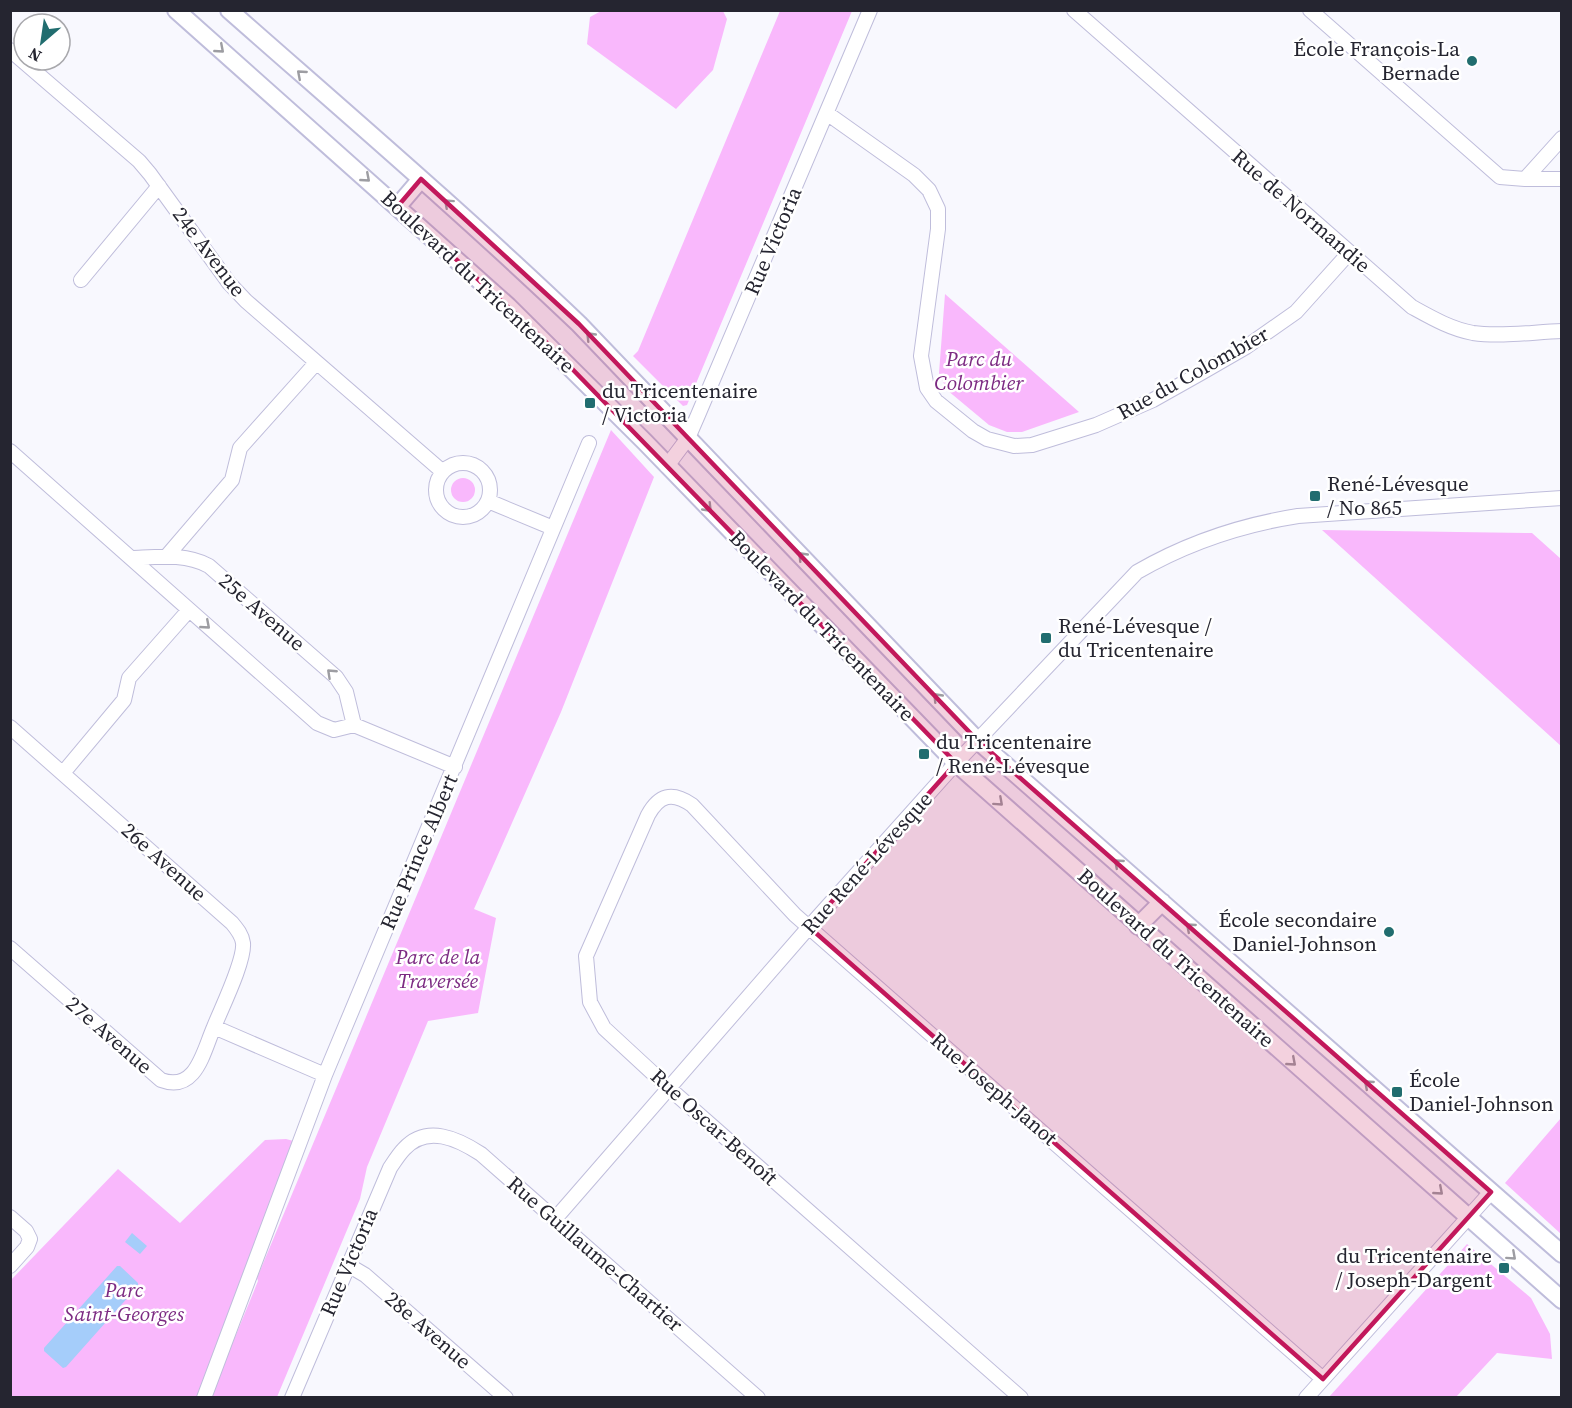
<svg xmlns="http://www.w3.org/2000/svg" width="1572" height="1408" font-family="'Source Serif 4',serif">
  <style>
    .green { fill: #f9b8fc }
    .water { fill: #a5cdfa }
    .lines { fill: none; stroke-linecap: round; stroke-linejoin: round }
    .minor-casing { stroke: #bfbddb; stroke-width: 16 }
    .tertiary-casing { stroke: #bfbddb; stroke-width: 20 }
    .minor { stroke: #fff; stroke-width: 14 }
    .tertiary { stroke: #fff; stroke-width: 16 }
    .oneway { stroke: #9d9da2 }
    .marked { fill: #c2185b; fill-opacity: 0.2; stroke: #c2185b; stroke-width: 4.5; stroke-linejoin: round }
    .poi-dot { fill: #216d6f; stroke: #fff; stroke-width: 2 }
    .labels { text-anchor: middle; stroke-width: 5; stroke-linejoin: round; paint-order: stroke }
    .poi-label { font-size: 21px; fill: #252530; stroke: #fff; text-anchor: start }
    .street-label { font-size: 21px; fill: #252530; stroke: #fff }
    .park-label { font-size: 21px; font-style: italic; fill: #7c2a82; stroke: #fff }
  </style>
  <rect width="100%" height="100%" fill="#f8f8fe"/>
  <path class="green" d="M 603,10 L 723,11 L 727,19 L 713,70 L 676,109 L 587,44 L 590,17 Z
    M 780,11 L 852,11 L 687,405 L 683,406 L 633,356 L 638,351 Z
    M 945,294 L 1079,412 L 1022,432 L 1007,432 L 989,425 L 947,390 L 939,373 Z
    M 611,430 L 654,477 L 561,712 L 474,909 L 496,918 L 478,1013 L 428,1021 L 367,1167 L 360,1199 L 277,1397 L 210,1398 L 258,1281 L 257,1278 Z
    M451 490a12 12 0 1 1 24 0a12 12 0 1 1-24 0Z
    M 1322,530 L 1532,533 L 1561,559 L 1561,746 Z
    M 1561,1118 L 1561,1234 L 1505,1183 Z
    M 286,1139 L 305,1144 L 201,1397 L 11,1397 L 10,1281 L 118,1169 L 180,1223 L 265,1140 Z
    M 1467,1244 L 1531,1298 L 1550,1334 L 1552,1359 L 1497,1353 L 1456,1397 L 1329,1397 Z"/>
  <path class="water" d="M 132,1233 L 147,1246 L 140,1254 L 125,1242 Z
    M 117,1266 L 120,1266 L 138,1283 L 138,1286 L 66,1367 L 63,1368 L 44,1351 L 44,1348 Z"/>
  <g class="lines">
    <g class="minor-casing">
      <path id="minor" d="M 1074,10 L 1412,307 C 1432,318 1451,329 1473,333 C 1501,337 1533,332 1562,331
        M 1310,10 L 1500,177 L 1525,179
        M 10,50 L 139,161 L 150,174 L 229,283 L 246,301 L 443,472
        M 828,114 L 914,175 L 929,190 L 938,209 L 938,229 L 921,356 L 927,388 L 936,401 L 973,431 L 987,439 L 1014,446 L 1032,445 L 1096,425 L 1153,400 L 1201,373 L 1246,347 L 1296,312 L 1349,253
        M 1562,138 L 1525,179 L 1562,179
        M 81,280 L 159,186
        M 10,451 L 317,723 L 334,730 L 354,725 L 455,767
        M436 490a27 27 0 1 1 54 0a27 27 0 1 1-54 0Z
        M 667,466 L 688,438 L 698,415 L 870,10
        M 488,501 L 553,528
        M 166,557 L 232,480 L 240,448 L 316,363
        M 131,558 C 157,557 185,553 209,566 L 336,677 L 346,692 L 354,725
        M 10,727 L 232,923 C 237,929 242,935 243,943 C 245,961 221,1009 214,1027
        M 63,773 L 124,700 L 129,678 L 189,610
        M 10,948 L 161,1080 C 196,1093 203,1052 214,1027 L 325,1075
        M 10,1217 L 26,1231 L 30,1239 L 27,1247 L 10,1266
        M 555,1219 L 809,927 L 956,763 L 1137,572 C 1187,543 1241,525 1298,516 L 1562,498
        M 348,1265 L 365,1275 L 506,1398
        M 204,1398 L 325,1075 L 589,443
        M 292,1398 L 390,1168 C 394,1162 399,1154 404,1149 C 427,1124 458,1139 481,1154 L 758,1398
        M 1021,1398 L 670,1089 L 604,1028 L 590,1002 L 586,956 L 648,815 C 659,795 672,791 692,805 L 795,915 L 1323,1379
        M 1306,1398 L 1491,1192"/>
    </g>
    <g class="tertiary-casing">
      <path id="tertiary" d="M 176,10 L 508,306 L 645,442 L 956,763 L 1562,1300
        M 229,10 C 347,114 466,216 579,324 L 977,740 L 1562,1254
        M 398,206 L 421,179
        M 1138,926 L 1162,902"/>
    </g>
    <use href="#minor" class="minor"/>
    <use href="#tertiary" class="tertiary"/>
  </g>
  <defs><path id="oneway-chevron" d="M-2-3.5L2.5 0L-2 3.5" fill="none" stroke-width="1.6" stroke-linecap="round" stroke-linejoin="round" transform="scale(1.5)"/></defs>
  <g class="oneway">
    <use href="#oneway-chevron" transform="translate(220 49) rotate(41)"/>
    <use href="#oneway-chevron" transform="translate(301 74) rotate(-139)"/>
    <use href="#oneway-chevron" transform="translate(366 178) rotate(41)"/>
    <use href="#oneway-chevron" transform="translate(448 203) rotate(-138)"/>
    <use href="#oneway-chevron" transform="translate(590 336) rotate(-134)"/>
    <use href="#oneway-chevron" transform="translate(708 508) rotate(46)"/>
    <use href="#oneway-chevron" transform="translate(802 556) rotate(-134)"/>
    <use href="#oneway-chevron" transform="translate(206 625) rotate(41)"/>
    <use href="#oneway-chevron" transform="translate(331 673) rotate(-137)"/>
    <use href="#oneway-chevron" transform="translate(937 697) rotate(-134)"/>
    <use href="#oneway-chevron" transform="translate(999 802) rotate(42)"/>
    <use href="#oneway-chevron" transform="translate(1118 863) rotate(-139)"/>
    <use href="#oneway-chevron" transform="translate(1190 927) rotate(-139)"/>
    <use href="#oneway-chevron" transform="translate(1292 1062) rotate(41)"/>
    <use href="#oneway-chevron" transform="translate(1368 1084) rotate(-139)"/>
    <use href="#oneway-chevron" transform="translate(1439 1191) rotate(41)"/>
    <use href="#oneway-chevron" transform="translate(1512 1256) rotate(42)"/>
  </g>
  <path class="marked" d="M 421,179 L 579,324 L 977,740 L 1491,1192 L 1323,1379 L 809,927 L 956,763 L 544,340 L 398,206 Z"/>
  <g class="poi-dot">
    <circle cx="1472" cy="61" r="6"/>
    <rect x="584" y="397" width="12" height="12" rx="3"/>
    <rect x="1309" y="490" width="12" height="12" rx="3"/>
    <rect x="1040" y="632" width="12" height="12" rx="3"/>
    <rect x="918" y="748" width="12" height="12" rx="3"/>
    <circle cx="1389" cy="932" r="6"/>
    <rect x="1391" y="1086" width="12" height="12" rx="3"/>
    <rect x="1498" y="1262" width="12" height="12" rx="3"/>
  </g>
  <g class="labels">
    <g class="poi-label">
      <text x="1460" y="56" text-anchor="end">École François-La<tspan x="1460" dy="24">Bernade</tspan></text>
      <text x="602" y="398">du Tricentenaire<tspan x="602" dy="24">/ Victoria</tspan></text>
      <text x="1327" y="491">René-Lévesque<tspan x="1327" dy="24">/ No 865</tspan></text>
      <text x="1058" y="633">René-Lévesque /<tspan x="1058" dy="24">du Tricentenaire</tspan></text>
      <text x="936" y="749">du Tricentenaire<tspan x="936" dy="24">/ René-Lévesque</tspan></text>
      <text x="1377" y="927" text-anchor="end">École secondaire<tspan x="1377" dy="24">Daniel-Johnson</tspan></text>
      <text x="1409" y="1087">École<tspan x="1409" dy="24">Daniel-Johnson</tspan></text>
      <text x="1492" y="1263" text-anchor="end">du Tricentenaire<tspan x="1492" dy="24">/ Joseph-Dargent</tspan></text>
    </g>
    <g class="street-label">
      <text transform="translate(1301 211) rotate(41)" y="7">Rue de Normandie</text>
      <text transform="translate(773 241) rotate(-67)" y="7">Rue Victoria</text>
      <text transform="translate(209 252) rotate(53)" y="7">24e Avenue</text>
      <text transform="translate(478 282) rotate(43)" y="7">Boulevard du Tricentenaire</text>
      <text transform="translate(1193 373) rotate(-29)" y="7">Rue du Colombier</text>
      <text transform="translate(262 612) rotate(41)" y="7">25e Avenue</text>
      <text transform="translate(822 626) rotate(46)" y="7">Boulevard du Tricentenaire</text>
      <text transform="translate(419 852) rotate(-67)" y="7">Rue Prince Albert</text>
      <text transform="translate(164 862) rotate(42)" y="7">26e Avenue</text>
      <text transform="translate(867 863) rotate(-48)" y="7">Rue René-Lévesque</text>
      <text transform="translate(1176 958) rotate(42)" y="7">Boulevard du Tricentenaire</text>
      <text transform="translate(109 1035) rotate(41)" y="7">27e Avenue</text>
      <text transform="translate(994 1089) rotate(41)" y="7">Rue Joseph-Janot</text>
      <text transform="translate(714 1127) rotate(42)" y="7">Rue Oscar-Benoît</text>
      <text transform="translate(595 1254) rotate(41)" y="7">Rue Guillaume-Chartier</text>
      <text transform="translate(349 1262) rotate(-67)" y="7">Rue Victoria</text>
      <text transform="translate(428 1330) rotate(41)" y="7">28e Avenue</text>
    </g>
    <g class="park-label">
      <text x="979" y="366">Parc du<tspan x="979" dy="24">Colombier</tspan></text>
      <text x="438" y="964">Parc de la<tspan x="438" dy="24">Traversée</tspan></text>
      <text x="124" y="1297">Parc<tspan x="124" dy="24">Saint-Georges</tspan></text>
    </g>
  </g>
  <rect width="1572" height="1408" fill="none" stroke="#252530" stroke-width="24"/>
  <g transform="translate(42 42) rotate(209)"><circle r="28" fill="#ffffff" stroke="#a8a8ac" stroke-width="1.5"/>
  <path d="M0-4.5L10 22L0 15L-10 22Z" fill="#216d6f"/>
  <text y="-9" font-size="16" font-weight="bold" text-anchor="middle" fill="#252530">N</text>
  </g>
</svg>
